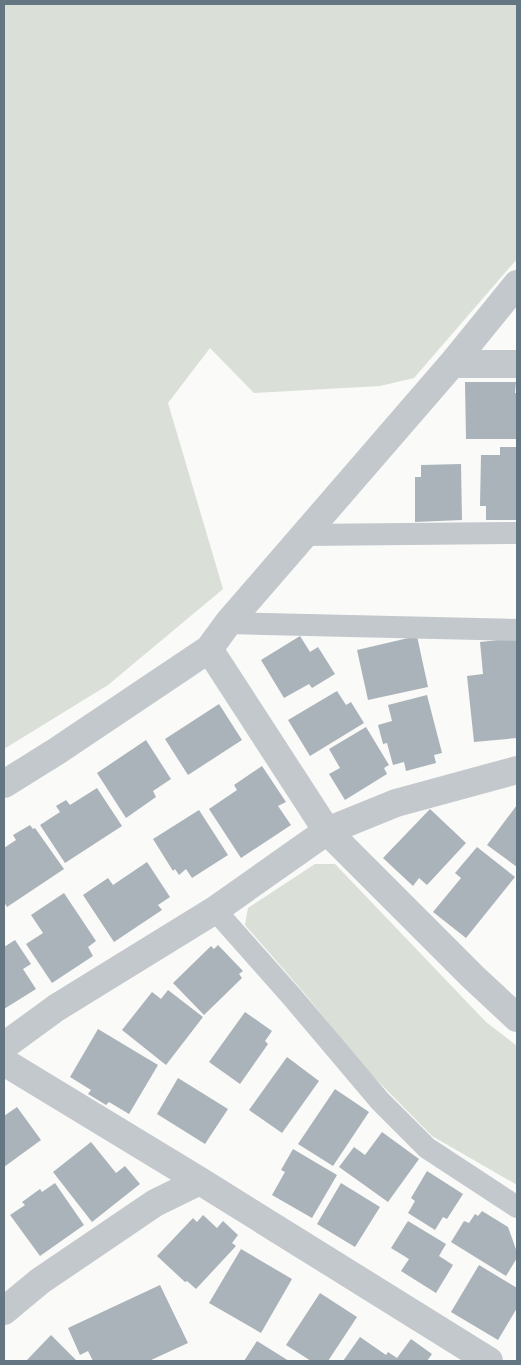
<svg xmlns="http://www.w3.org/2000/svg" width="521" height="1365" font-family="Figtree,sans-serif">
  <style>
    .green { fill: #dadfd7 }
    .building { fill: #aab3b9 }
    .lines { fill: none; stroke-linecap: round; stroke-linejoin: round }
    .lane { stroke: #c3c8cc; stroke-width: 22 }
    .street { stroke: #c3c8cc; stroke-width: 28 }
  </style>
  <rect width="100%" height="100%" fill="#fafaf8"/>
  <path class="green" d="M 4,4 L 517,4 L 517,259 L 414,378 L 380,386 L 254,393 L 210,348 L 168,403 L 223,589 L 108,685 L 4,749 Z
    M 315,864 L 335,864 L 486,1022 L 517,1046 L 517,1185 L 432,1136 L 364,1067 L 305,994 L 245,925 L 248,908 Z"/>
  <path class="building" d="M 465,382 L 516,382 L 515,393 L 517,393 L 517,439 L 466,439 Z
    M 500,447 L 517,447 L 517,520 L 486,520 L 486,506 L 480,506 L 481,455 L 500,455 Z
    M 461,464 L 462,520 L 415,522 L 415,477 L 421,477 L 421,465 Z
    M 300,636 L 310,652 L 318,647 L 335,674 L 312,688 L 309,684 L 284,698 L 261,660 Z
    M 417,636 L 428,687 L 368,700 L 357,650 Z
    M 517,638 L 517,738 L 474,742 L 467,676 L 483,674 L 480,642 Z
    M 337,691 L 346,705 L 351,702 L 364,723 L 310,756 L 288,720 Z
    M 427,695 L 442,753 L 434,755 L 436,763 L 406,771 L 404,762 L 393,765 L 387,743 L 383,744 L 378,725 L 392,721 L 388,705 Z
    M 219,704 L 242,740 L 188,775 L 165,739 Z
    M 366,727 L 389,765 L 384,768 L 387,774 L 345,800 L 329,774 L 340,768 L 329,749 Z
    M 146,740 L 171,779 L 153,791 L 156,797 L 126,818 L 97,773 Z
    M 262,766 L 286,802 L 278,806 L 291,825 L 241,858 L 209,809 L 237,790 L 234,785 Z
    M 97,788 L 122,826 L 65,863 L 40,825 L 60,812 L 56,806 L 66,800 L 70,805 Z
    M 517,805 L 517,867 L 487,845 Z
    M 430,809 L 466,843 L 427,885 L 419,878 L 413,886 L 383,858 Z
    M 199,810 L 228,855 L 192,878 L 186,869 L 179,875 L 175,869 L 173,871 L 153,839 Z
    M 30,825 L 33,829 L 35,828 L 64,869 L 7,907 L 4,902 L 4,848 L 16,840 L 13,835 Z
    M 477,847 L 515,877 L 466,938 L 433,912 L 461,878 L 455,873 Z
    M 147,862 L 170,897 L 158,905 L 162,910 L 114,942 L 83,895 L 108,878 L 113,885 Z
    M 64,893 L 96,941 L 88,947 L 93,956 L 52,983 L 26,944 L 43,933 L 31,915 Z
    M 15,940 L 31,964 L 23,969 L 36,989 L 4,1009 L 4,947 Z
    M 218,945 L 243,971 L 239,974 L 242,978 L 204,1015 L 173,983 L 211,946 L 214,949 Z
    M 168,990 L 203,1017 L 166,1065 L 122,1030 L 152,992 L 161,999 Z
    M 245,1012 L 272,1031 L 265,1041 L 268,1044 L 240,1084 L 209,1062 Z
    M 98,1029 L 158,1065 L 129,1114 L 109,1102 L 106,1105 L 88,1094 L 91,1090 L 70,1077 Z
    M 287,1057 L 319,1081 L 282,1133 L 249,1110 Z
    M 178,1078 L 228,1109 L 205,1144 L 157,1114 Z
    M 335,1089 L 369,1112 L 333,1166 L 298,1144 Z
    M 17,1107 L 41,1140 L 4,1167 L 4,1116 Z
    M 382,1132 L 419,1159 L 388,1202 L 339,1167 L 354,1147 L 365,1155 Z
    M 91,1142 L 116,1173 L 125,1166 L 140,1184 L 92,1222 L 53,1172 Z
    M 293,1149 L 337,1175 L 312,1218 L 272,1195 L 285,1172 L 281,1170 Z
    M 427,1171 L 463,1194 L 447,1219 L 443,1217 L 435,1230 L 408,1213 L 415,1201 L 411,1198 Z
    M 55,1183 L 84,1225 L 40,1256 L 10,1215 L 25,1205 L 22,1202 L 40,1189 L 42,1192 Z
    M 341,1183 L 380,1207 L 355,1247 L 317,1224 Z
    M 482,1211 L 508,1227 L 517,1252 L 517,1258 L 506,1276 L 451,1242 L 464,1221 L 469,1223 L 475,1214 L 478,1216 Z
    M 203,1215 L 217,1228 L 223,1221 L 238,1235 L 232,1243 L 236,1246 L 196,1289 L 187,1281 L 185,1282 L 157,1256 L 193,1218 L 197,1222 Z
    M 408,1221 L 446,1244 L 439,1256 L 453,1265 L 436,1293 L 401,1271 L 409,1259 L 391,1248 Z
    M 241,1249 L 292,1279 L 261,1333 L 209,1303 Z
    M 479,1265 L 517,1288 L 517,1308 L 498,1340 L 451,1312 Z
    M 160,1285 L 188,1343 L 149,1361 L 93,1361 L 88,1351 L 80,1355 L 68,1328 Z
    M 320,1293 L 357,1317 L 328,1361 L 311,1361 L 286,1345 Z
    M 51,1335 L 77,1361 L 30,1361 L 27,1360 Z
    M 360,1337 L 386,1355 L 388,1352 L 397,1358 L 411,1339 L 432,1354 L 427,1361 L 343,1361 Z
    M 257,1341 L 289,1361 L 244,1361 Z"/>
  <g class="lines">
    <path class="lane" d="M 304,535 L 517,533
      M 228,623 L 517,630
      M 215,910 L 293,998 L 380,1101 L 427,1148 L 517,1207"/>
    <path class="street" d="M 452,364 L 517,364
      M 209,649 L 327,831 L 473,977 L 517,1018
      M 4,784 L 57,751 L 209,649 L 228,623 L 452,364 L 517,284
      M 4,1046 L 56,1008 L 215,910 L 327,831 L 396,803 L 517,770
      M 4,1062 L 200,1181 L 489,1361
      M 4,1311 L 40,1281 L 155,1203 L 200,1181"/>
  </g>
  <rect width="521" height="1365" fill="none" stroke="#657683" stroke-width="10"/>
</svg>
